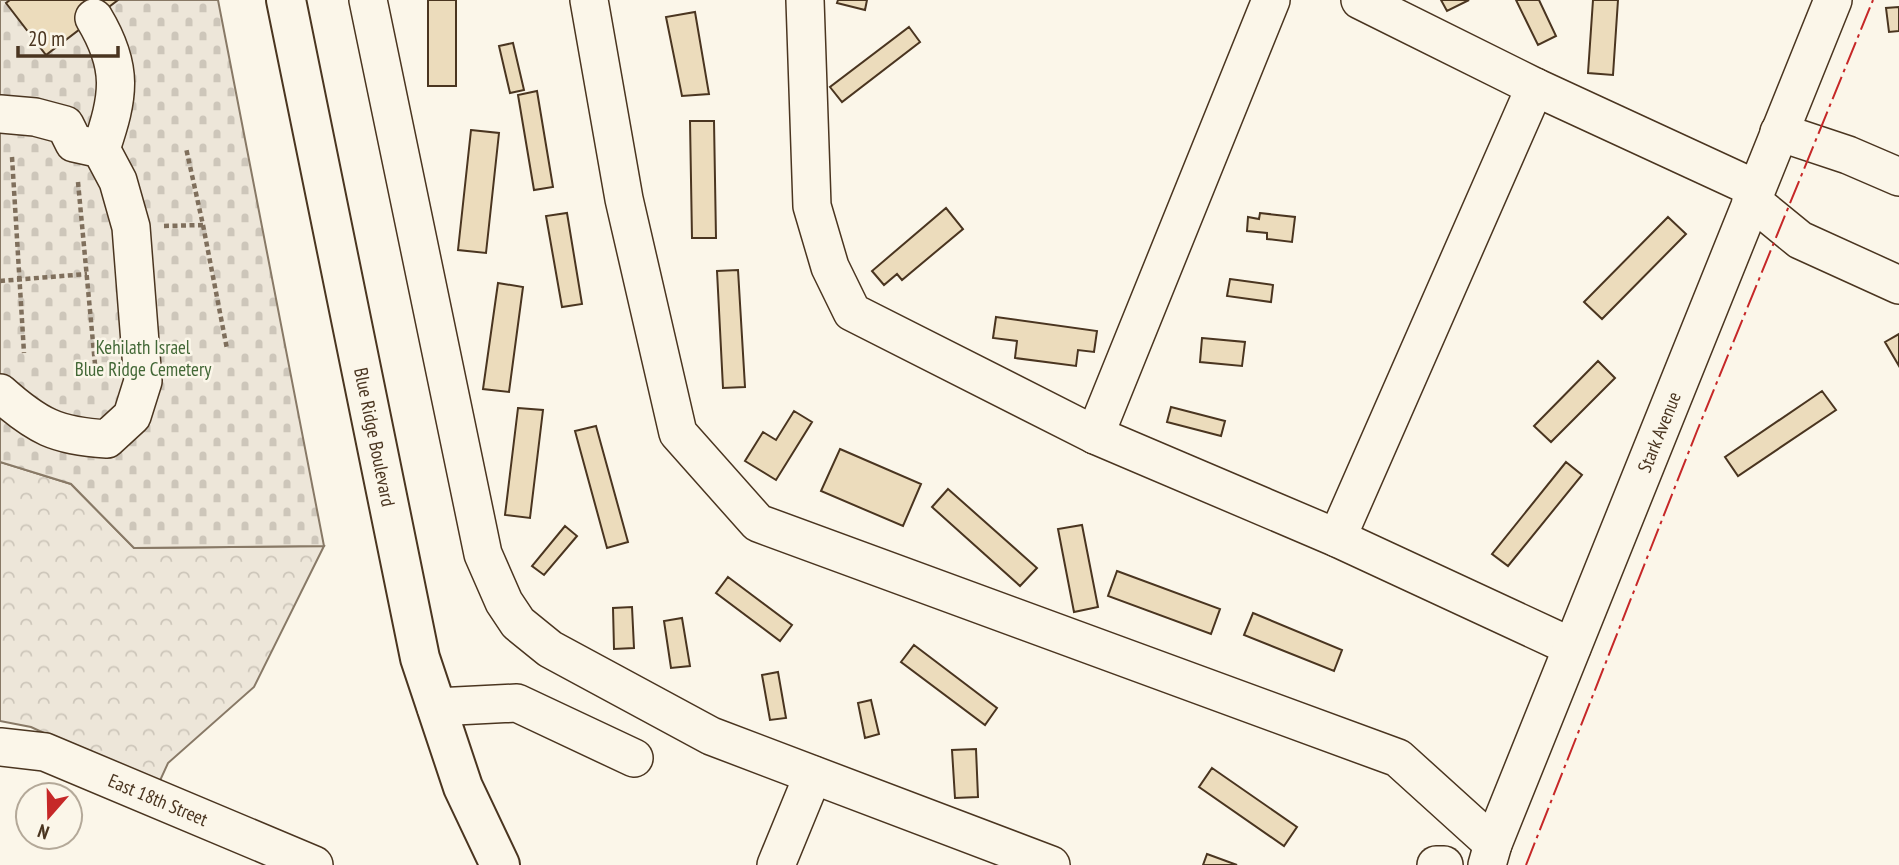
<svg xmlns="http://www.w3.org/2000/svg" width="1899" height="865" font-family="'PT Sans Narrow',sans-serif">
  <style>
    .forest { fill: url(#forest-crowns); stroke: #887966; stroke-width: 2 }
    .cemetery { fill: url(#cemetery-stones); stroke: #887966; stroke-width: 2 }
    .building { fill: #ecdcbc; stroke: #4a3520; stroke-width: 2 }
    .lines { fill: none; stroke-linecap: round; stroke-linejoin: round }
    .minor-casing { stroke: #4a3520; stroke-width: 40 }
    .major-casing { stroke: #4a3520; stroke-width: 42 }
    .path { stroke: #7f6f5c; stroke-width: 4.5; stroke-dasharray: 5 3.5; stroke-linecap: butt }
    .minor { stroke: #fbf6e9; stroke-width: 37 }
    .major { stroke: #fbf6e9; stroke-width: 38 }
    .power { stroke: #c62828; stroke-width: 2; stroke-dasharray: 24 5 3.5 5; stroke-linecap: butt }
    .labels { text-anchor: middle; stroke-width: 5; stroke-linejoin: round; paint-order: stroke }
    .park-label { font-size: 19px; fill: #436837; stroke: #fbf6e9 }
    .street-label { font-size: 19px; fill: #4a3520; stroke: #fbf6e9 }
  </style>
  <defs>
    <pattern id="forest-crowns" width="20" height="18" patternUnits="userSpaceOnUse" patternTransform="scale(1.75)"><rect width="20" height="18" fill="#ede6d9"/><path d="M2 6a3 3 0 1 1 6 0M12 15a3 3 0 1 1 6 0" fill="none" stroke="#cdc6ba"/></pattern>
    <pattern id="cemetery-stones" width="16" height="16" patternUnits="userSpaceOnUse" patternTransform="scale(1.75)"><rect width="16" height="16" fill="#ede6d9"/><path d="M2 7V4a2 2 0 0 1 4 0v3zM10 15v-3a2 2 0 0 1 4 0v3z" fill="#cdc6ba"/></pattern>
  </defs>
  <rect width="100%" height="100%" fill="#fbf6e9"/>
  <path class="forest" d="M 0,462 L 71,484 L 134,548 L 324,546 L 254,687 L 168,763 L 158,785 L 31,727 L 0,721 Z"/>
  <path class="cemetery" d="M 0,0 L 218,0 L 324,546 L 134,548 L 71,484 L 0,462 Z"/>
  <path class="building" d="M 10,0 L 118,0 L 46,55 L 6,3 Z
    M 428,0 L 456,0 L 456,86 L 428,86 Z
    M 838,0 L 867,0 L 865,10 L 837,3 Z
    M 1441,0 L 1469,0 L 1447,11 Z
    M 1516,0 L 1539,0 L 1556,36 L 1538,45 Z
    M 1593,0 L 1618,0 L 1613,75 L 1588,73 Z
    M 1899,7 L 1899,31 L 1889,32 L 1886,8 Z
    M 695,12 L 709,94 L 682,96 L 666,17 Z
    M 909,27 L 920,42 L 842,102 L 830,87 Z
    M 513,43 L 524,90 L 510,93 L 499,46 Z
    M 537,91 L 553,187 L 534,190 L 518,95 Z
    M 690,121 L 714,121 L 716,238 L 692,238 Z
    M 471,130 L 499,133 L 486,253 L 458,250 Z
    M 946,208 L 963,229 L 902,280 L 897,274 L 884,285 L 872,271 Z
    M 567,213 L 582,304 L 562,307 L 546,216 Z
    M 1260,213 L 1295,217 L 1292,242 L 1267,239 L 1267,233 L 1247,231 L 1248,217 L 1259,219 Z
    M 1668,217 L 1686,234 L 1602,319 L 1584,302 Z
    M 738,270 L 745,387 L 723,388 L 717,271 Z
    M 1230,279 L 1273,285 L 1271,302 L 1227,296 Z
    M 498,283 L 523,287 L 509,392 L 483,389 Z
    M 996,317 L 1097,331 L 1094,352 L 1078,350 L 1076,366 L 1015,358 L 1017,341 L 993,338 Z
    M 1899,334 L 1899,366 L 1885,342 Z
    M 1202,338 L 1245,342 L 1242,366 L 1200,362 Z
    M 1598,361 L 1615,378 L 1551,442 L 1534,426 Z
    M 1822,391 L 1836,410 L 1738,476 L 1725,457 Z
    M 1171,407 L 1225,421 L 1221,436 L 1167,422 Z
    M 518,408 L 543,410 L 530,518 L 505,515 Z
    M 794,411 L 812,422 L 776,480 L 745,461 L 763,432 L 776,440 Z
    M 596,426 L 628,542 L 607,548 L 575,431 Z
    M 840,449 L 921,484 L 903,526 L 821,491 Z
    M 1566,462 L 1582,475 L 1508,566 L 1492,554 Z
    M 948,489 L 1037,568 L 1020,586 L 932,507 Z
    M 1082,525 L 1098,607 L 1074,612 L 1058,529 Z
    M 565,526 L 577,536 L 544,575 L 532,566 Z
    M 1117,571 L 1220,609 L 1211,634 L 1108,596 Z
    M 728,577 L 792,625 L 780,641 L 716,593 Z
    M 632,607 L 634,648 L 614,649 L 613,608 Z
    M 1253,613 L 1342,650 L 1334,671 L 1244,635 Z
    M 682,618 L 690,666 L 671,668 L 664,621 Z
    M 914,645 L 997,708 L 985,725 L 901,662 Z
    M 778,672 L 786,718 L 770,720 L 762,675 Z
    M 871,700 L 879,734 L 865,738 L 858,703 Z
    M 976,749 L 978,797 L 955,798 L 952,750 Z
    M 1212,768 L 1297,827 L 1284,846 L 1199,787 Z
    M 1207,854 L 1237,865 L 1203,865 Z"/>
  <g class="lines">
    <g class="minor-casing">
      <g id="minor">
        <path d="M 368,0 L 483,554 L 504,602 L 518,623 L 550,649 L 711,736 L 1051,865"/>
        <path d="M 589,0 L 624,199 L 678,433 L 758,523 L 1398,758 L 1493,844"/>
        <path d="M 805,0 L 812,206 L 830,267 L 852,312 L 1095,435 L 1337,538 L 1572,647"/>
        <path d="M 1360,0 L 1535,87 L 1756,189"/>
        <path d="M 94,18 C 124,68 119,96 101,149"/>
        <path d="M 0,114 L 35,117 L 65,125 L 74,143 L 101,149 L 118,181 L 131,227 L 143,381 L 132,416 L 107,439 C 56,436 37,426 0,393"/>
        <path d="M 1779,132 L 1848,155 L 1899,177"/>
        <path d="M 1751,200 L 1800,240 L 1899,285"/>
        <path d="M 1095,435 L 1271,0"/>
        <path d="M 1337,538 L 1535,87"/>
        <path d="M 436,707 L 517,703 L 634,758"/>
        <path id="s1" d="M 0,747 L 45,752 L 314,865"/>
        <path d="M 776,865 L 813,775"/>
        <path d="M 1436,865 L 1444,865"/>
        <path id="s2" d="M 1487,865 L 1493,844 L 1833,0"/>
      </g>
    </g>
    <g class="major-casing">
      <g id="major">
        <path id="s3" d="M 286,0 L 420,658 L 463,787 L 500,865"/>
      </g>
    </g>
    <path class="path" d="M 12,157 L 24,353
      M 78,182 L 95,364
      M 203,225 L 227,349
      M 164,226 L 203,225 L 186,148
      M 0,281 L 87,274"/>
    <use href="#minor" class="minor"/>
    <use href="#major" class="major"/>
    <path class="power" d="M 1526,865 L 1697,431 L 1873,0"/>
  </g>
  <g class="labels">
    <g class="park-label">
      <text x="143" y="354">Kehilath Israel<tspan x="143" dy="22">Blue Ridge Cemetery</tspan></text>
    </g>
    <g class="street-label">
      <text dy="7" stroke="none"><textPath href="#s2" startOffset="466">Stark Avenue</textPath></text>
      <text dy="7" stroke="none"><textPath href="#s3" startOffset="446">Blue Ridge Boulevard</textPath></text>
      <text dy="7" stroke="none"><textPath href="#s1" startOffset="168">East 18th Street</textPath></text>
    </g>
  </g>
  <g transform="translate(49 816) rotate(200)"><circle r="33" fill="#fbf6e9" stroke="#b4a999" stroke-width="2"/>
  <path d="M0-5L12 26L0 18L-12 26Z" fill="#c62828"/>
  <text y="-10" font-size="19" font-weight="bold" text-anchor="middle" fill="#4a3520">N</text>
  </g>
  <path d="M18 46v10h100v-10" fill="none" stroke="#4a3520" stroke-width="3.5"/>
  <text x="28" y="46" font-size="21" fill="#4a3520" stroke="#fbf6e9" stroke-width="5" paint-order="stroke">20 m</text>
</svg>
